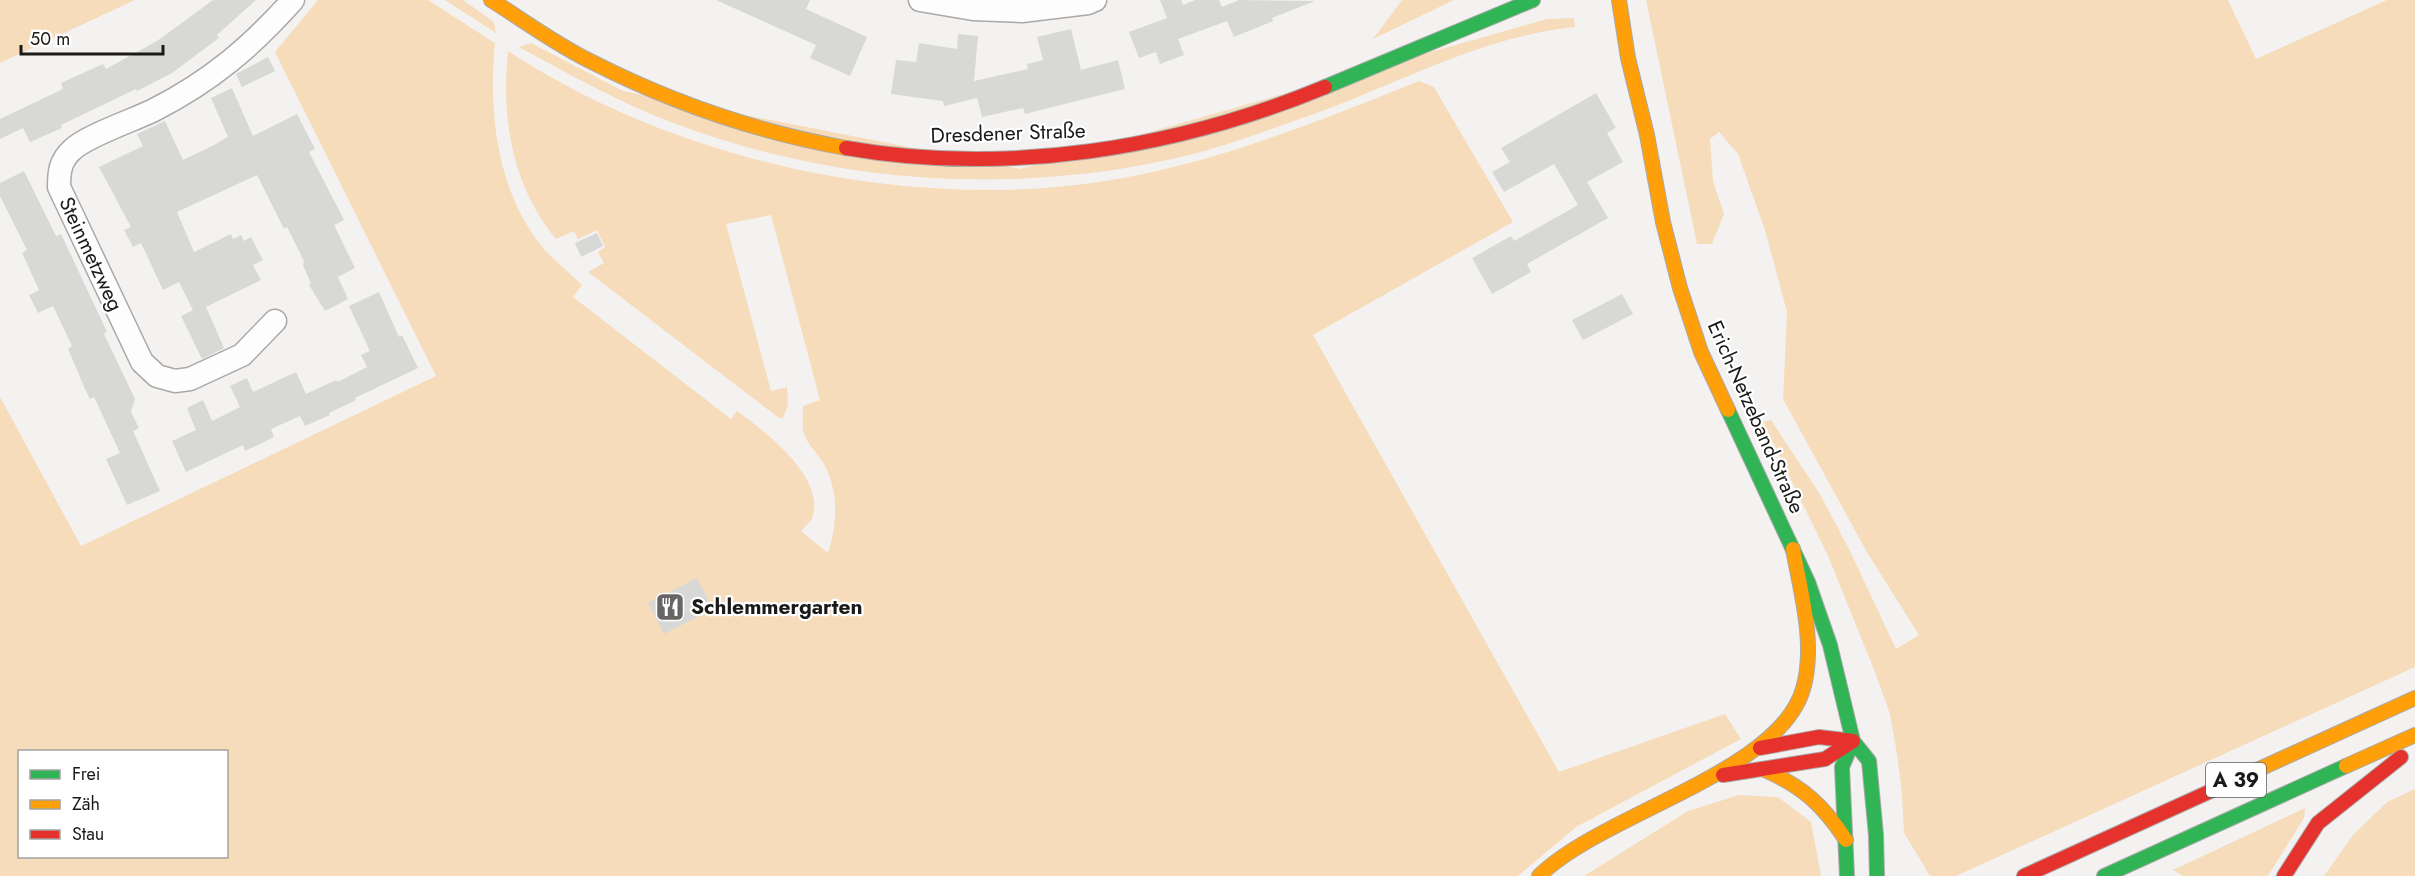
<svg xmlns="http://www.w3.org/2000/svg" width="2415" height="876" font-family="Jost,sans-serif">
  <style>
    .green { fill: #f6dcbb; fill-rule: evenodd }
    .building { fill: #d8d8d7 }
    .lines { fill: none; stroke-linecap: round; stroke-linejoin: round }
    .street-casing { stroke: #aaa9a7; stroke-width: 25 }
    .fast-casing { stroke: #aaa9a7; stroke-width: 16 }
    .slow-casing { stroke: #aaa9a7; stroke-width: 16 }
    .jam-casing { stroke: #aaa9a7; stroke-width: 16 }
    .street { stroke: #fdfdfd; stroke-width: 22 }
    .fast { stroke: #30b455; stroke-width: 14 }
    .slow { stroke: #ff9f0a; stroke-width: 14 }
    .jam { stroke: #e5322d; stroke-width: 14 }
    .labels { text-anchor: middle; stroke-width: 4.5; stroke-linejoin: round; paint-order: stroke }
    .shield { fill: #fff; stroke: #5f5f5e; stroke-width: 1.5 }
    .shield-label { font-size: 20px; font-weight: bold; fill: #1b1a19 }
    .street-label { font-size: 21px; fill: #1b1a19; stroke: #fff }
    .poi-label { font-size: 21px; font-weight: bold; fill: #1b1a19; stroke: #fff; text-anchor: start }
  </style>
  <rect width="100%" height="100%" fill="#f4f2f0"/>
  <path class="green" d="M 0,0 L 135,0 L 0,63 Z
    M 318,0 L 428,0 L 495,43 C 488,113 497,194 545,250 C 556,262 570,273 582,285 L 573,297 L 731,419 L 737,411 C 765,431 824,476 813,516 C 811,521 805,527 801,531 L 828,553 C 837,525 839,493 825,466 C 819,454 805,443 803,430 C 802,423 803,414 803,406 L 820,400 L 771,215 L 726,224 L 771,391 L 787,387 L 788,405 L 783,418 L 779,418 L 588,272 L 604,263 L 598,252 L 605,247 L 597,230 L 578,239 L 574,231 L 556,239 C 512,186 501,118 508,51 C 683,166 931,218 1138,175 C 1236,155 1327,118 1419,81 L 1434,87 L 1513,222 L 1313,335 L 1559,772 L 1725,714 L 1741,739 L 1576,827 L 1518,876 L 0,876 L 0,397 L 81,546 L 436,376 L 275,52 ZM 20,752 L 226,752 L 226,856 L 20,856 Z
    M 445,0 L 463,0 L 494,22 L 496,33 Z
    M 1402,0 L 1454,0 L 1373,39 Z
    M 1646,0 L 2228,0 L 2256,59 L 2387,0 L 2415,0 L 2415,667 L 1956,876 L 1930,876 L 1904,833 L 1902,794 L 1897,754 L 1890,714 L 1875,672 L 1828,556 L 1763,422 L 1771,420 L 1821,496 L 1850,551 L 1896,649 L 1919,635 L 1868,554 L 1783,399 L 1787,312 L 1765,230 L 1738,154 L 1719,132 L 1710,139 L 1713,181 L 1724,214 L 1712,244 L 1697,244 Z
    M 1574,18 L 1575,27 C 1476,37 1390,89 1297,120 C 1259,133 1220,148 1181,157 C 1012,196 835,184 673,123 C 620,103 569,74 519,47 L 531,43 L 623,91 L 1020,169 L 1547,19 Z
    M 2415,789 L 2415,876 L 2324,876 L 2353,835 L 2387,802 Z
    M 1739,795 L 1778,797 L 1811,822 L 1821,876 L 1584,876 L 1688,811 Z
    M 2305,808 L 2304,818 L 2268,876 L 2183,876 L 2173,870 Z"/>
  <path class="building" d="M 213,0 L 256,0 L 217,35 L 219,38 L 172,73 L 137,91 L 136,89 L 61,125 L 62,128 L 30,142 L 23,128 L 0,139 L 0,119 L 63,89 L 61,83 L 103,64 L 106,69 L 157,41 Z
    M 716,0 L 810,0 L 806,9 L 867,37 L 850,76 L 810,58 L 816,45 Z
    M 1160,0 L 1181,0 L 1183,5 L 1195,0 L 1219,0 L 1222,7 L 1239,0 L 1315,1 L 1272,18 L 1273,21 L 1234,37 L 1227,21 L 1178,39 L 1184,55 L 1160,64 L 1156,52 L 1139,58 L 1129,32 L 1167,18 Z
    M 1071,29 L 1081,70 L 1118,60 L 1125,89 L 1025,114 L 1023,108 L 982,117 L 977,98 L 944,106 L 943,101 L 891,94 L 896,60 L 916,62 L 919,43 L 957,49 L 958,34 L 978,36 L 974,81 L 1028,69 L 1027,64 L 1043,60 L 1037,37 Z
    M 268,57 L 275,71 L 242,87 L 236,74 Z
    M 232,88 L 253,136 L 297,114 L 315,149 L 309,152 L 344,220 L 334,225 L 355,268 L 338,277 L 348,299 L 325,311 L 309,285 L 311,284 L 303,265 L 304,261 L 287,227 L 284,229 L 257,175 L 177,212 L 194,252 L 231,234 L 233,239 L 241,235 L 244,241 L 251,237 L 263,260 L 253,265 L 261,280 L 206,307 L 224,348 L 202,359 L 181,316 L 193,310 L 179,282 L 163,290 L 141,243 L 133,247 L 124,230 L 131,227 L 99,167 L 143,146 L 137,134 L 165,121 L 183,160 L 214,145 L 228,137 L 211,98 Z
    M 1596,93 L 1616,128 L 1607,133 L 1623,162 L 1587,182 L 1608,218 L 1527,264 L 1531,272 L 1492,294 L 1472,258 L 1511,236 L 1514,241 L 1578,205 L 1554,164 L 1504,192 L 1492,172 L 1510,162 L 1501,148 Z
    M 24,171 L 56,236 L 61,234 L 107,332 L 104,334 L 135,399 L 131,412 L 139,428 L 133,431 L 160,491 L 127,505 L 106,459 L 120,453 L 94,397 L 90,399 L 85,389 L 68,349 L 72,346 L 53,306 L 38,313 L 29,295 L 39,290 L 22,253 L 27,250 L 0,196 L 0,183 Z
    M 597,233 L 603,246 L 581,257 L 575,243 Z
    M 379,292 L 399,337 L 402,335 L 418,368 L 355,398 L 356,400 L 329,413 L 330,415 L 305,426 L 300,416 L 271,429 L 274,437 L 245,451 L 243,445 L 186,472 L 172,441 L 196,430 L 187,408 L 203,400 L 212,421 L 240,407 L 230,386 L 247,378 L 253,392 L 296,372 L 306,394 L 336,380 L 338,382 L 367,367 L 361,355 L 370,351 L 349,306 Z
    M 1622,294 L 1633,314 L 1583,340 L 1572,320 Z
    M 697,578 L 713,609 L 664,634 L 648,603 Z"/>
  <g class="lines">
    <g class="street-casing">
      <path id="street" d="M 920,0 L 973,9 L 1022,11 L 1088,3 L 1095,0
        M 275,321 L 242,355 L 190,379 L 175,381 L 157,376 L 142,362 L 59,187 C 59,172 60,161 72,150 C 86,136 134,120 154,110 C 211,81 251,47 293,0"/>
    </g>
    <g class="fast-casing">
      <path id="fast" d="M 1325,87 L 1533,0
        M 1728,410 L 1808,582 L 1830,645 L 1853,741 L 1869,761 L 1876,835 L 1877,876
        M 1847,876 L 1842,767 L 1853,741
        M 2104,876 L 2346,766"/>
    </g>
    <g class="slow-casing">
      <path id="slow" d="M 491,0 C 523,20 554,43 588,60 C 668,101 757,132 846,148
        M 1619,0 L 1628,58 L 1647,135 L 1663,222 L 1680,288 L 1701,352 L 1728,410
        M 2346,766 L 2415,735
        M 1765,770 C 1803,787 1823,805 1846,840
        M 2233,781 L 2415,698
        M 1539,876 C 1601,814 1779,773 1803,689 C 1816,645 1801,593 1793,549"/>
    </g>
    <g class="jam-casing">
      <path id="jam" d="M 846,148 C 1007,176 1175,149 1325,87
        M 1760,748 L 1819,737 L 1853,741
        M 1723,775 L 1825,759 L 1853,741
        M 2024,876 L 2233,781
        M 2284,876 L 2318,823 L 2401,757"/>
    </g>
    <use href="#street" class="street"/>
    <use href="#fast" class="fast"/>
    <use href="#slow" class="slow"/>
    <use href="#jam" class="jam"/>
  </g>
  <defs>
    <g id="restaurant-square" transform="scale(1.5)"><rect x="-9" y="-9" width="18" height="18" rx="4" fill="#676664" stroke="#fff"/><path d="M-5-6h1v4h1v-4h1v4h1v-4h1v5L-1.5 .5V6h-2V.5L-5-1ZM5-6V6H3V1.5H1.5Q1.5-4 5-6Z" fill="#fff"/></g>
  </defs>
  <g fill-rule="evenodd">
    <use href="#restaurant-square" x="670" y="607"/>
  </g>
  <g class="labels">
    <rect class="shield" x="2206" y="763" width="60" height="34" rx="4.5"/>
    <g class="shield-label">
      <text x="2236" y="787">A 39</text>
    </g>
    <g class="street-label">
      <text transform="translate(1008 133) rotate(-2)" y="7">Dresdener Straße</text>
      <text transform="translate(91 254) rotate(65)" y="7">Steinmetzweg</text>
      <text transform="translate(1756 417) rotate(66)" y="7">Erich-Netzeband-Straße</text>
    </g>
    <g class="poi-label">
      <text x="691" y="614">Schlemmergarten</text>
    </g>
  </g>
  <rect x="18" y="750" width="210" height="108" fill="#ffffff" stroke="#a4a3a3" stroke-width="1.5"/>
  <rect x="30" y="770" width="30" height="9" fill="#30b455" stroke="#a4a3a3" stroke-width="1.5"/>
  <text x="72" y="780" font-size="18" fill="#1b1a19">Frei</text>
  <rect x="30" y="800" width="30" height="9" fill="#ff9f0a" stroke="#a4a3a3" stroke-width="1.5"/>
  <text x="72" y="810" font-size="18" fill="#1b1a19">Zäh</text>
  <rect x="30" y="830" width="30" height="9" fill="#e5322d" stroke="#a4a3a3" stroke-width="1.5"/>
  <text x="72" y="840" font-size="18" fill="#1b1a19">Stau</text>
  <path d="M21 45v9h142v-9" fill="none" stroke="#1b1a19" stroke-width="3"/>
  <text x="30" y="45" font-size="18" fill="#1b1a19" stroke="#ffffff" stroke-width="4.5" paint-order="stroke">50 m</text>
</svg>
